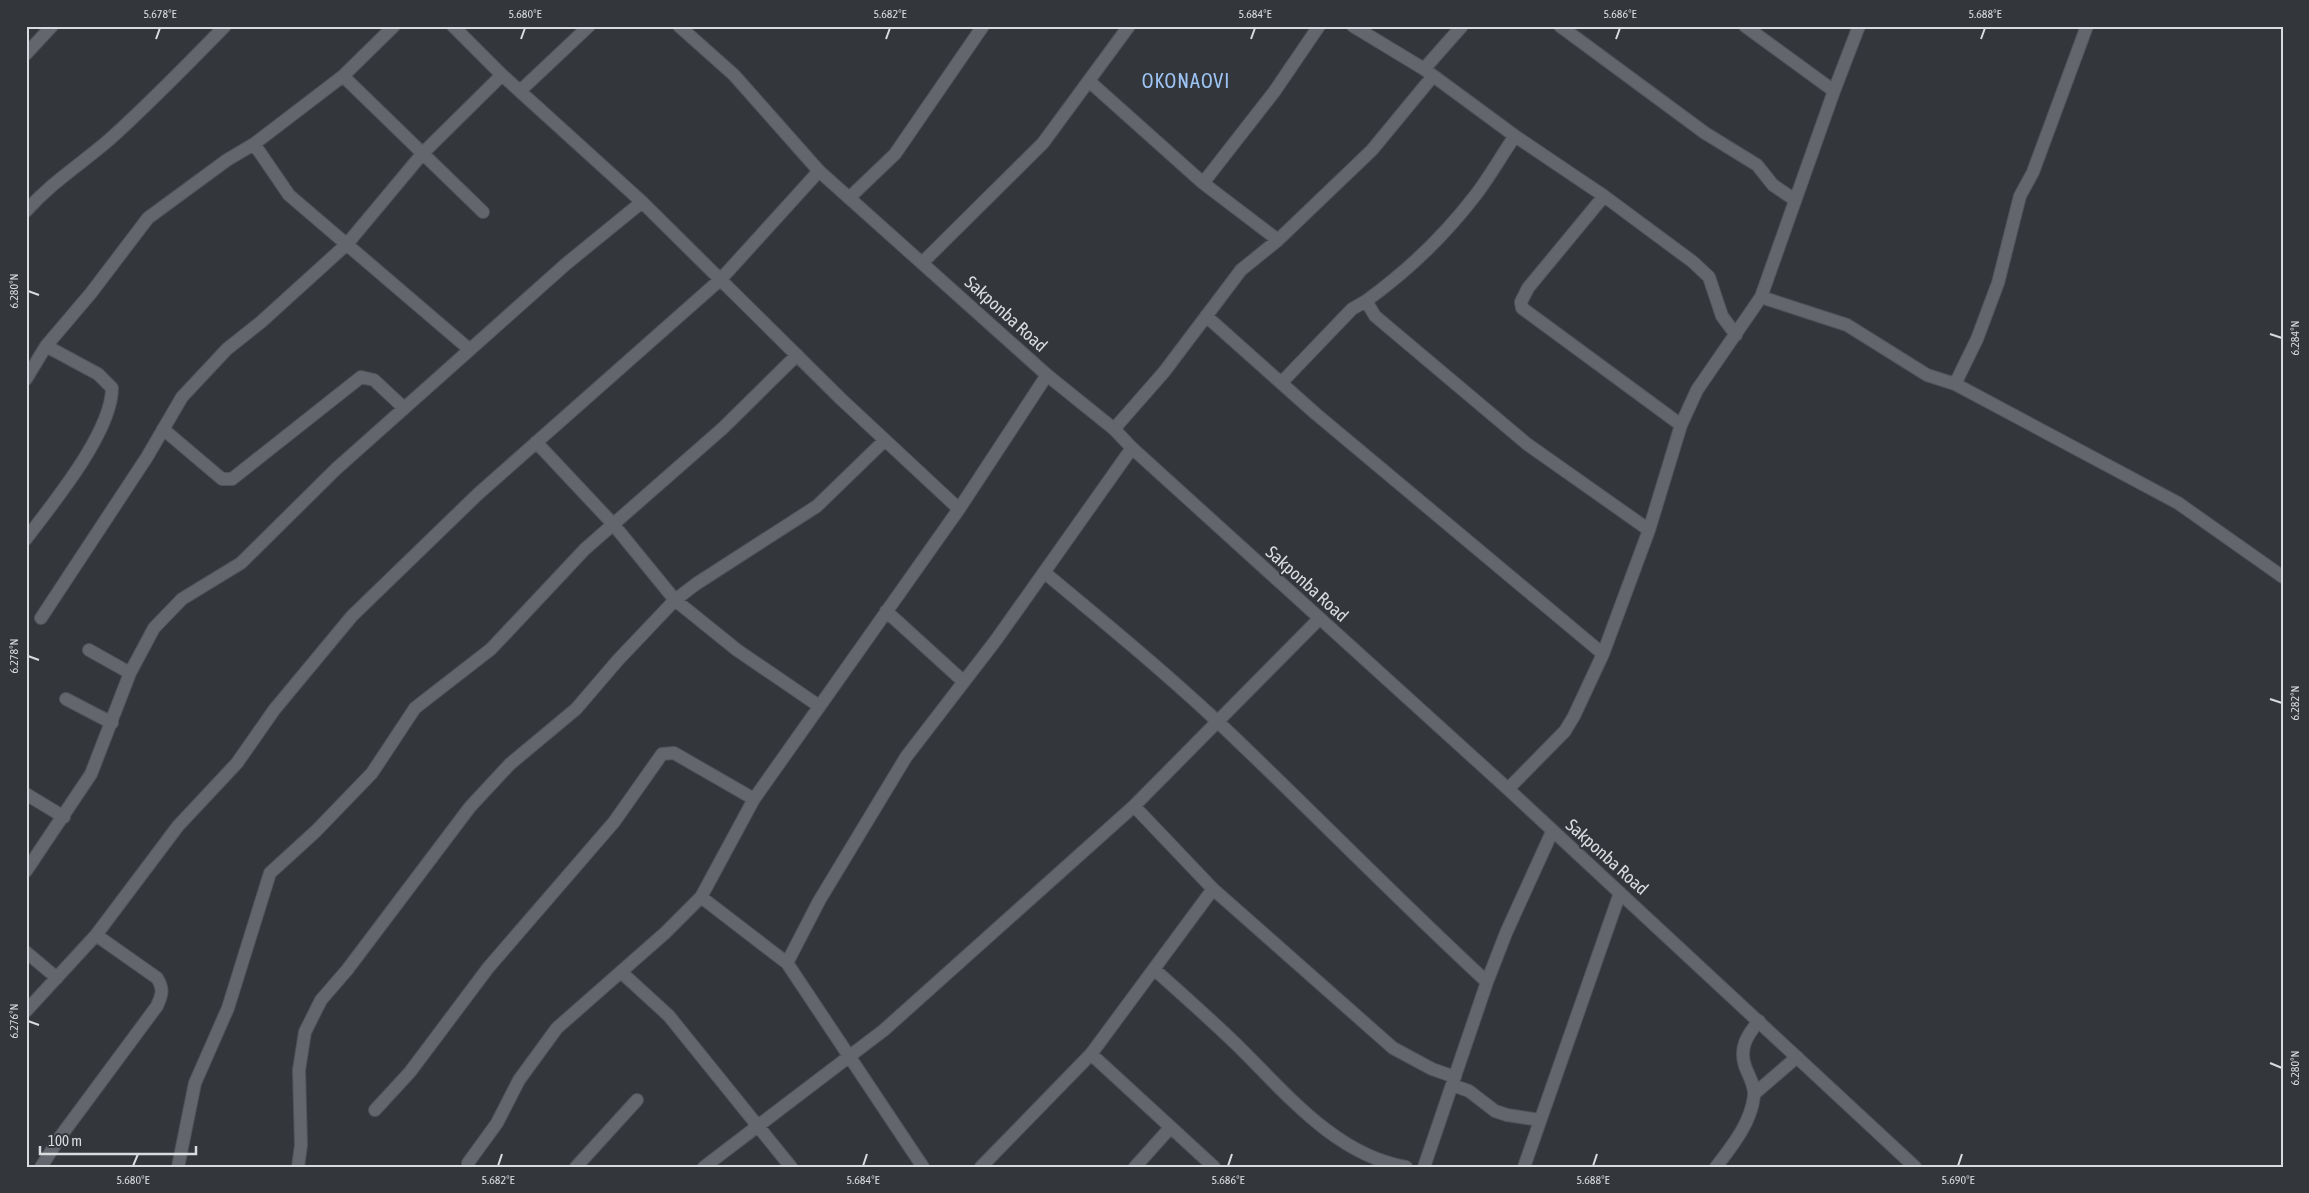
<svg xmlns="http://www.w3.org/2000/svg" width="2309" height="1193" font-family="'Asap Condensed',sans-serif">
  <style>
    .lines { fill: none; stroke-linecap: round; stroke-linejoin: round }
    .minor-casing { stroke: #505358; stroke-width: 14 }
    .secondary-casing { stroke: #505358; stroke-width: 14 }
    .minor { stroke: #63676d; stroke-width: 12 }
    .secondary { stroke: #63676d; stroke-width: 12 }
    .ticks { fill: none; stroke: #d9dbdf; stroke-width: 2 }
    .labels { text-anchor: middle; stroke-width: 4; stroke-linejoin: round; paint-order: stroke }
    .street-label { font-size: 18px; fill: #d9dbdf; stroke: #33373c }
    .quarter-label { font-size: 20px; letter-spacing: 1px; fill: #9ec5f5; stroke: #33373c }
    .neatline { fill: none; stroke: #d9dbdf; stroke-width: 2 }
    .ticks-label { font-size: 12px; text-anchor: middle; fill: #d9dbdf }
  </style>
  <rect width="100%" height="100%" fill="#33373c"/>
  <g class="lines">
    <g class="minor-casing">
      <path id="minor" d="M 453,26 L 502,75 L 642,202 L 841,399 L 959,509
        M 1353,26 L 1424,69 L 1515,136 L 1604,196 L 1693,262 L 1709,277 L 1722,316 L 1736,335
        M 1560,26 L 1705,133 L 1757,165 L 1773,185 L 1795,200
        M 1745,26 L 1834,91
        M 26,54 L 52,26
        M 1424,69 L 1462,26
        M 343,76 L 483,212
        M 1090,82 L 1203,183 L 1274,92 L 1319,26
        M 520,91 L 589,26
        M 1515,136 C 1501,156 1489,178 1474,197 C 1444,236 1406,272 1366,301 L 1375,316 L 1527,444 L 1649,530
        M 254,144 L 289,195 L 469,349
        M 1203,183 L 1278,240
        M 1604,196 L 1528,288 L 1521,302 L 1522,308 L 1681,425
        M 849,198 L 895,154 L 983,26
        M 26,211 C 53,181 80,165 110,139 C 150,103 187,65 225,26
        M 922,263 L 1043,143 L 1129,26
        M 1761,297 L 1847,325 L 1927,375 L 1955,384 L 2178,503 L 2283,577
        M 1206,316 L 1316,414 L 1603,654
        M 26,379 L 46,346 L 91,293 L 148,218 L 227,160 L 254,144 L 343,76 L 394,26
        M 1281,383 L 1352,309 L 1366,301
        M 1955,384 L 1977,339 L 1998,283 L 2020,196 L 2033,172 L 2087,26
        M 163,429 L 222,479 L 232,479 L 361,377 L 374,380 L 404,408
        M 1114,429 L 1164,372 L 1241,270 L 1278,240 L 1372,150 L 1433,76
        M 536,442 L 613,524 L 675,600 L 737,650 L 819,706
        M 26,539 C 53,503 112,432 112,388 L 98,374 L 46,346
        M 1044,572 C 1103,621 1161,669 1217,721 C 1308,807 1395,897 1487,982
        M 886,611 L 964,682
        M 41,618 L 147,457 L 182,397 L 227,349 L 261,322 L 347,244 L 423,153 L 502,75
        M 89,650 L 130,673
        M 66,699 L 112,723
        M 1508,789 L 1565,731 L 1574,716 L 1603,654 L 1649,530 L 1681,425 L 1697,390 L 1761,297 L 1834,91 L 1859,26
        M 26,794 L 64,817
        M 1134,806 L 1213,889 L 1393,1048 L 1432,1069 L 1455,1077
        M 26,871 L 91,774 L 130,673 L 154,628 L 182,599 L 241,563 L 336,469 L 566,264 L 642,202
        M 701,897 L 787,963 L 923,1167
        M 26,952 L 57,978
        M 787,963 L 819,901 L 906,757 L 996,640 L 1132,448
        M 1155,970 C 1182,994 1210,1019 1236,1044 C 1285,1092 1335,1155 1406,1167
        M 621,972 L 669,1016 L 791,1167
        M 26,1011 L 96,935 L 178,826 L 237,763 L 274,710 L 352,616 L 478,494 L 721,279 L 819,171
        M 1091,1054 L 1214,1167
        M 1452,1085 L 1469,1091 L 1495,1111 L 1507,1115 L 1540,1120
        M 1754,1094 L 1797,1057
        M 375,1110 L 410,1072 L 488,968 L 614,822 L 662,754 L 674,753 L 754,799
        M 468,1163 L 497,1123 L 519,1080 L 557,1028 L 665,933 L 701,897 L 754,799 L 959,509 L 1047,375
        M 41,1167 L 60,1137 L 157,1006 C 162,995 164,989 157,978 L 96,935
        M 178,1167 L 195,1083 L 228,1008 L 270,873 L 316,831 L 372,773 L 415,708 L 491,649 L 585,549 L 723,428 L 797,355
        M 298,1167 L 301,1145 L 299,1070 L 305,1032 L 321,1000 L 347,970 L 470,807 L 510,764 L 576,709 L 618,660 L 675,600 L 696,584 L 817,506 L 885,440
        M 576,1167 L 637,1100
        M 704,1167 L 884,1030 L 1134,806 L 1319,619
        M 981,1167 L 1091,1054 L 1213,889
        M 1135,1167 L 1170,1128
        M 1424,1167 L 1487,982 L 1506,933 L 1552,832
        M 1524,1167 L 1620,893
        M 1716,1167 C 1732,1146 1751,1123 1754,1096 C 1755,1085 1749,1077 1745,1066 C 1739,1048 1747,1035 1759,1021"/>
    </g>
    <g class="secondary-casing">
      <path id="secondary" d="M 679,26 L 734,75 L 819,171 L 1047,375 L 1114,429 L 1132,448 L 1508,789 L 1915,1167"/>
    </g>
    <use href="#minor" class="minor"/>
    <use href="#secondary" class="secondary"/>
  </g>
  <path class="ticks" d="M 156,39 L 160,28M 521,39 L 525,28M 886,39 L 890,28M 1251,39 L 1255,28M 1616,39 L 1620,28M 1981,39 L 1985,28M 28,291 L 39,295M 2270,334 L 2282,338M 28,656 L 39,660M 2270,699 L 2282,703M 28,1021 L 39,1025M 2270,1063 L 2282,1068M 133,1166 L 138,1154M 498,1166 L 502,1154M 863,1166 L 867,1154M 1228,1166 L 1232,1154M 1593,1166 L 1597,1154M 1958,1166 L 1962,1154"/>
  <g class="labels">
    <g class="street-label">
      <text transform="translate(1006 314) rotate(42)" y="6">Sakponba Road</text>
      <text transform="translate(1307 584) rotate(42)" y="6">Sakponba Road</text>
      <text transform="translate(1607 857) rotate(42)" y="6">Sakponba Road</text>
    </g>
    <g class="quarter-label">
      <text x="1186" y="88">OKONAOVI</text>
    </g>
  </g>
  <rect width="2309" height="1193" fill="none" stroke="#33373c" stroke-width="55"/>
  <path d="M40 1146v8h156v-8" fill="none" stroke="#d9dbdf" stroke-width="2.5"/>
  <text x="48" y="1146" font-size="15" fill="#d9dbdf" stroke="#33373c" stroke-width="4" paint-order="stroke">100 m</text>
  <rect x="28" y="28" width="2254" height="1138" class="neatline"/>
  <g class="ticks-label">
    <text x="160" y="18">5.678°E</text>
    <text x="525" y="18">5.680°E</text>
    <text x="890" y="18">5.682°E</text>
    <text x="1255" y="18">5.684°E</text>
    <text x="1620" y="18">5.686°E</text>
    <text x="1985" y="18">5.688°E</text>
    <text transform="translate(14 291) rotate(-90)" y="4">6.280°N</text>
    <text transform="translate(2295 338) rotate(-90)" y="4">6.284°N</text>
    <text transform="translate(14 656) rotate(-90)" y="4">6.278°N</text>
    <text transform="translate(2295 703) rotate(-90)" y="4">6.282°N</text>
    <text transform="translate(14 1021) rotate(-90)" y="4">6.276°N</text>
    <text transform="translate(2295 1068) rotate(-90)" y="4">6.280°N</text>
    <text x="133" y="1184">5.680°E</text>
    <text x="498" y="1184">5.682°E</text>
    <text x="863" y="1184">5.684°E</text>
    <text x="1228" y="1184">5.686°E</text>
    <text x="1593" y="1184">5.688°E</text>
    <text x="1958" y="1184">5.690°E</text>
  </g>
</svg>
